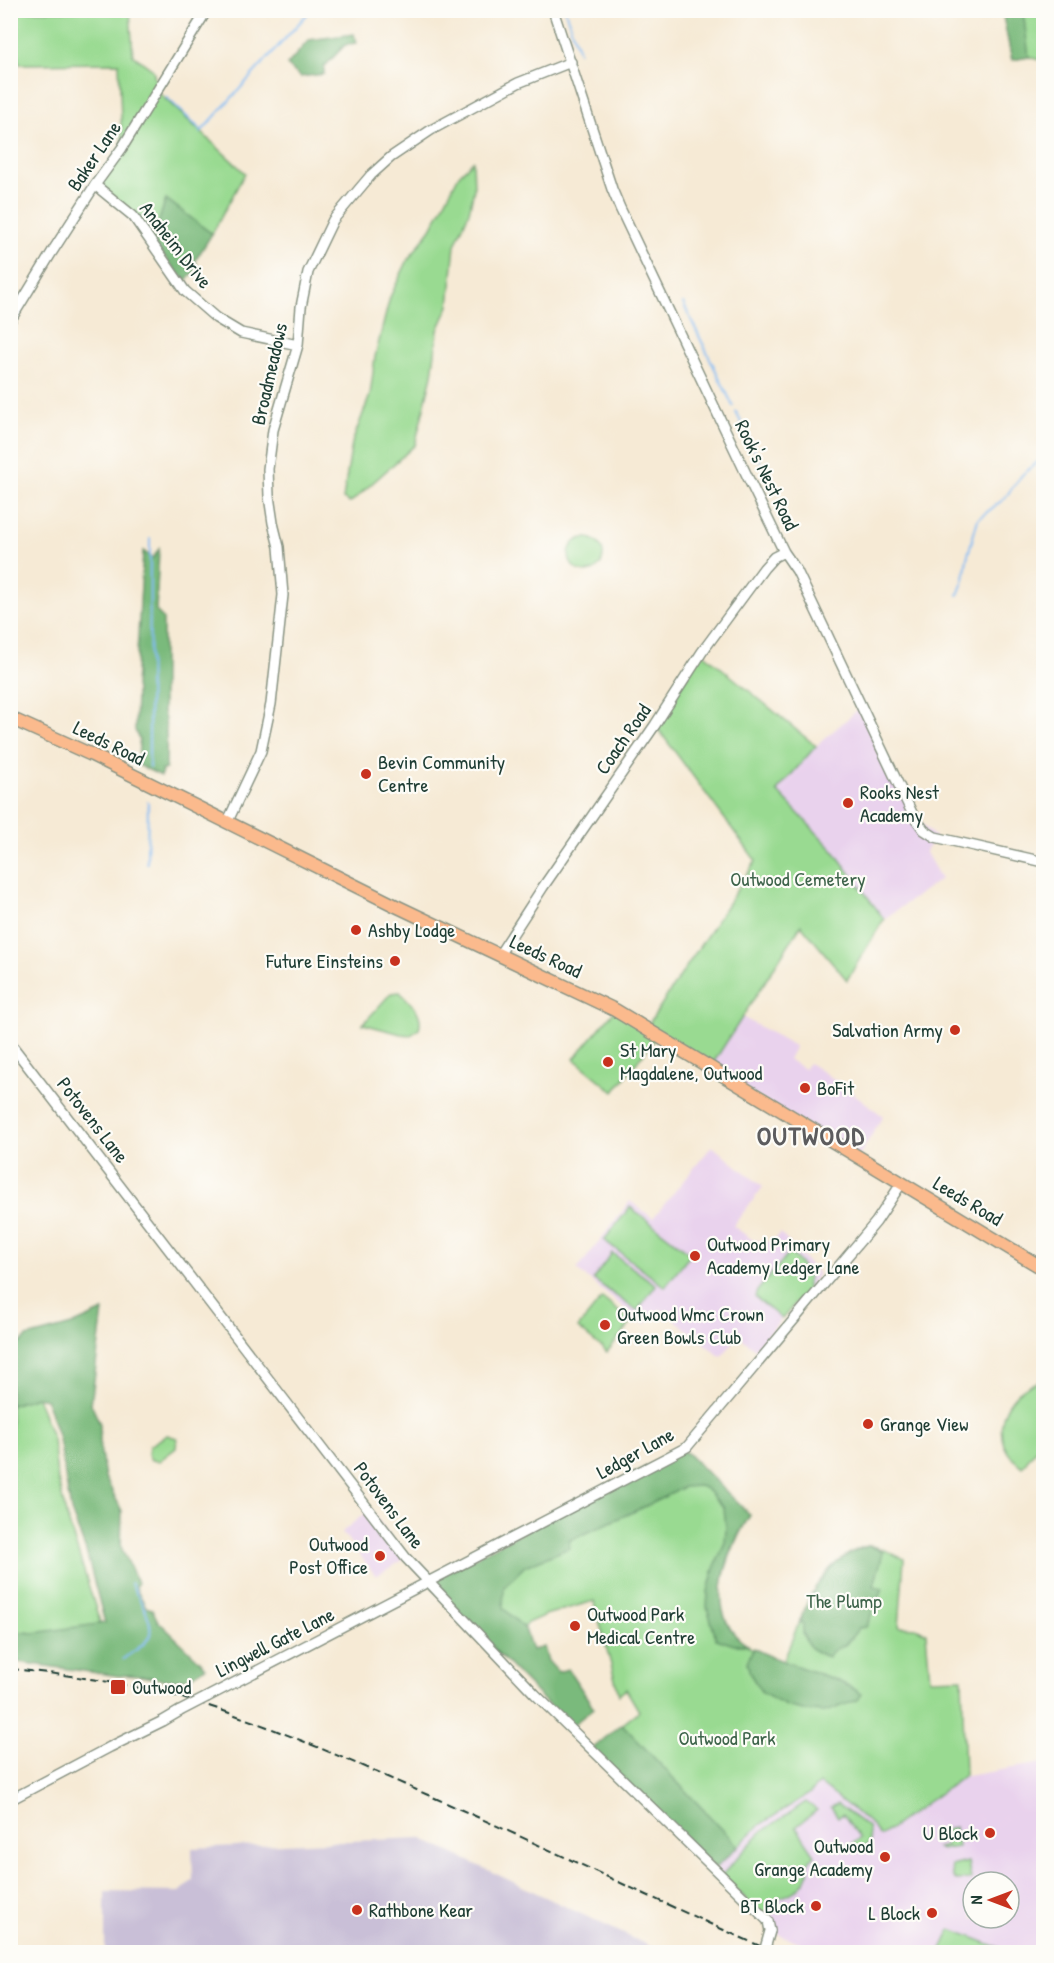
<svg xmlns="http://www.w3.org/2000/svg" width="1054" height="1963" font-family="'Patrick Hand',sans-serif">
  <style>
    .built { fill: #e9d2ed; fill-rule: evenodd }
    .industrial { fill: #c9bfd7 }
    .green { fill: #99da91; stroke: #5c8c62; stroke-width: 1.5 }
    .forest { fill: #7aba7b; stroke: #4c7c58; stroke-width: 1.5 }
    .lines { fill: none; stroke-linecap: round; stroke-linejoin: round }
    .stream { stroke: #83bcf4; stroke-width: 2 }
    .tertiary-casing { stroke: #8a9484; stroke-width: 12 }
    .primary-casing { stroke: #8a9484; stroke-width: 15 }
    .tertiary { stroke: #fff; stroke-width: 9 }
    .primary { stroke: #fbba8d; stroke-width: 12 }
    .rail { stroke: #1f3d34; stroke-width: 2; stroke-dasharray: 9 4.5; stroke-linecap: butt }
    .tertiary-bridge-casing { stroke: #8a9484; stroke-width: 12; stroke-linecap: butt }
    .tertiary-bridge { stroke: #fff; stroke-width: 9 }
    .poi-dot { fill: #c8321e; stroke: #fdfcf7; stroke-width: 2 }
    .labels { text-anchor: middle; stroke-width: 4.5; stroke-linejoin: round; paint-order: stroke }
    .street-label { font-size: 20px; fill: #1f3d34; stroke: #fdfcf7 }
    .poi-label { font-size: 20px; fill: #1f3d34; stroke: #fdfcf7; text-anchor: start }
    .park-label { font-size: 20px; fill: #3e644b; stroke: #fdfcf7 }
    .district-label { font-size: 26px; font-weight: bold; letter-spacing: 1.5px; fill: #5c5c5e; stroke: #fdfcf7 }
  </style>
  <rect width="100%" height="100%" fill="#fdfcf7"/>
  <filter id="ink" filterUnits="userSpaceOnUse"><feTurbulence type="fractalNoise" baseFrequency=".0167" numOctaves="2"/><feDisplacementMap in="SourceGraphic" scale="12" xChannelSelector="R" yChannelSelector="G"/><feConvolveMatrix kernelMatrix="1 2 1 2 8 2 1 2 1" color-interpolation-filters="sRGB"/></filter>
  <filter id="wash" filterUnits="userSpaceOnUse"><feTurbulence type="fractalNoise" baseFrequency=".008" numOctaves="4" result="noise"/><feDisplacementMap in="SourceGraphic" scale="24" xChannelSelector="R" yChannelSelector="G"/><feGaussianBlur stdDeviation="1.35" result="paint"/><feColorMatrix in="noise" values="0 0 0 0 0 0 0 0 0 0 0 0 0 0 0 0 0 1.4 0 .05"/><feComposite in="paint" operator="in"/></filter>
  <g filter="url(#wash)">
    <rect width="100%" height="100%" fill="#f6ead5"/>
    <path class="built" d="M 861,707 L 913,815 L 935,837 L 925,851 L 941,879 L 884,919 L 833,850 L 777,791 L 816,746 Z
      M 742,1017 L 795,1046 L 788,1059 L 804,1069 L 809,1063 L 840,1083 L 883,1116 L 858,1158 L 710,1068 Z
      M 712,1146 L 763,1187 L 733,1226 L 753,1240 L 772,1242 L 780,1233 L 818,1274 L 807,1290 L 755,1349 L 739,1336 L 721,1357 L 661,1309 L 645,1325 L 577,1270 L 630,1201 L 653,1218 Z
      M 370,1509 L 406,1558 L 376,1576 L 342,1532 Z
      M 1043,1763 L 1043,1952 L 825,1952 L 770,1931 L 770,1926 L 715,1868 L 761,1824 L 809,1794 L 820,1783 L 870,1823 L 881,1836 L 961,1777 ZM 973,1882 L 1009,1882 L 1009,1918 L 973,1918 Z"/>
    <path class="industrial" d="M 420,1838 L 662,1952 L 105,1952 L 105,1891 L 180,1892 L 193,1880 L 192,1848 Z"/>
    <path class="green" d="M 11,11 L 130,11 L 133,55 L 153,70 L 158,92 L 245,173 L 212,234 L 166,199 L 152,242 L 133,216 L 95,185 L 122,148 L 119,63 L 19,64 Z
      M 1002,11 L 1043,11 L 1043,61 L 1029,57 L 1012,60 Z
      M 473,161 L 474,189 L 469,212 L 455,245 L 449,306 L 438,330 L 432,375 L 415,445 L 350,503 L 343,499 L 352,443 L 370,395 L 375,357 L 390,297 L 408,260 L 431,229 L 459,175 Z
      M569 555a17 17 0 1 1 34 0a17 17 0 1 1-34 0Z
      M 702,652 L 816,746 L 777,791 L 833,850 L 884,919 L 847,980 L 801,925 L 710,1068 L 657,1036 L 614,1092 L 574,1059 L 615,1010 L 646,1028 L 756,861 L 655,725 Z
      M 400,992 C 411,1004 424,1012 419,1029 L 411,1035 L 401,1034 L 363,1024 L 391,993 Z
      M 630,1207 L 691,1254 L 665,1287 L 604,1240 Z
      M 612,1253 L 656,1285 L 637,1311 L 593,1279 Z
      M 789,1253 C 800,1259 802,1268 809,1278 L 807,1283 L 807,1290 L 782,1319 L 755,1297 L 757,1291 Z
      M 602,1298 L 632,1322 L 607,1352 L 578,1328 Z
      M 1043,1381 L 1043,1440 L 1022,1467 C 1015,1461 1008,1455 1004,1445 C 994,1417 1014,1385 1043,1381 Z
      M 37,1397 L 53,1440 L 57,1476 L 66,1514 L 101,1625 L 34,1633 L 11,1631 L 11,1405 Z
      M 167,1435 L 177,1438 L 176,1448 L 159,1461 L 151,1460 L 148,1454 L 149,1446 Z
      M 687,1453 L 750,1515 C 737,1536 719,1576 721,1602 C 722,1612 730,1632 738,1639 C 747,1649 771,1659 783,1661 C 800,1623 812,1574 851,1553 C 856,1550 863,1546 869,1546 C 880,1546 894,1555 904,1559 L 899,1627 L 916,1628 L 926,1633 L 930,1679 L 962,1678 L 965,1775 L 880,1836 L 870,1823 L 820,1784 L 809,1794 L 761,1824 L 715,1868 L 592,1749 L 639,1711 L 626,1689 L 619,1695 L 594,1601 L 545,1615 L 527,1623 L 499,1656 L 445,1599 Z
      M 806,1802 L 817,1810 L 796,1827 L 815,1855 L 807,1863 C 814,1881 792,1896 776,1898 L 768,1921 L 722,1875 L 760,1833 Z
      M 837,1804 L 868,1827 L 870,1842 L 858,1851 L 852,1844 L 860,1838 L 843,1814 L 838,1817 L 831,1807 Z
      M 955,1827 L 958,1847 L 941,1850 L 937,1848 L 946,1846 L 943,1831 Z
      M 968,1862 L 971,1879 L 956,1880 L 953,1877 L 951,1866 Z
      M 951,1929 L 1010,1952 L 941,1952 Z"/>
    <path class="forest" d="M 1002,11 L 1023,11 L 1029,57 L 1012,60 Z
      M 354,34 L 356,43 L 345,45 L 324,67 L 324,74 L 300,77 L 287,65 L 309,40 Z
      M 166,199 L 212,234 L 195,261 L 197,264 L 194,273 L 186,280 L 176,271 L 152,242 Z
      M 159,549 L 156,611 L 163,618 L 163,713 C 168,722 166,756 166,769 L 162,770 L 161,776 L 138,765 L 139,740 L 135,730 L 136,690 L 135,687 L 143,551 L 153,558 Z
      M 103,1311 L 91,1404 L 100,1424 L 100,1447 L 105,1477 L 122,1511 L 121,1547 L 138,1583 L 135,1586 L 146,1607 L 152,1609 L 158,1621 L 206,1667 C 199,1671 192,1677 185,1678 C 162,1684 142,1672 119,1676 L 11,1661 L 11,1631 L 34,1633 L 105,1623 L 86,1551 L 71,1511 L 59,1439 L 46,1399 L 37,1397 L 10,1405 L 11,1351 L 27,1337 L 72,1325 Z
      M 678,1450 L 687,1453 L 750,1515 C 727,1551 701,1615 747,1645 L 734,1645 L 716,1639 L 707,1607 L 708,1591 L 713,1571 L 725,1542 L 726,1528 L 724,1508 L 706,1489 L 699,1486 L 684,1487 L 644,1507 L 570,1540 L 569,1548 L 525,1566 L 504,1587 L 503,1608 L 525,1629 L 532,1650 L 544,1647 L 548,1661 L 558,1672 L 568,1669 L 594,1708 L 570,1727 L 428,1582 Z
      M 869,1546 L 881,1550 L 883,1553 L 874,1586 L 883,1588 L 866,1627 L 859,1628 L 845,1645 C 839,1646 830,1652 829,1657 C 811,1652 801,1642 803,1623 L 800,1623 C 807,1591 836,1553 869,1546 Z
      M 753,1648 C 788,1667 829,1672 862,1694 L 858,1700 L 825,1712 L 807,1711 L 786,1706 L 762,1693 L 750,1674 L 747,1662 Z
      M 622,1724 L 738,1846 L 715,1868 L 592,1749 Z"/>
    <g class="lines">
      <path class="stream" d="M 565,10 L 579,52
        M 166,97 L 201,130
        M 200,133 L 311,10
        M 683,303 L 733,406
        M 736,412 L 760,461
        M 958,595 L 964,579 L 967,558 L 978,519 L 1004,499 L 1022,475 L 1040,460 L 1044,454
        M 149,767 L 150,539
        M 147,863 L 148,802
        M 123,1659 C 130,1653 145,1646 149,1637 C 156,1621 137,1597 131,1583"/>
    </g>
  </g>
  <g filter="url(#ink)">
    <g class="lines">
      <g class="tertiary-casing">
        <path id="tertiary" d="M 553,10 L 612,189 L 620,208 L 750,482 L 784,552 L 797,571 L 913,815 L 924,830 L 935,837 L 1044,862
          M 95,185 L 133,216 L 185,291 L 216,318 L 241,333 L 298,345
          M 10,321 L 52,252 L 95,185 L 122,148 L 207,10
          M 227,823 L 261,751 L 271,704 L 283,595 L 279,547 L 273,523 L 269,496 L 268,469 L 273,430 L 298,345 L 301,307 L 308,272 L 333,220 L 371,175 L 391,157 L 431,130 L 518,83 L 571,62
          M 499,955 L 543,887 L 655,725 L 702,652 L 764,568 L 774,557 L 784,552
          M 10,1043 L 406,1558 L 535,1694 L 768,1921 L 770,1931
          M 207,1697 L 687,1447 L 876,1222 L 901,1184
          M 10,1800 L 110,1747 L 163,1721 L 180,1711"/>
      </g>
      <g class="primary-casing">
        <path id="primary" d="M 10,718 L 92,755 L 396,906 L 615,1010 L 1044,1269"/>
      </g>
      <use href="#tertiary" class="tertiary"/>
      <use href="#primary" class="primary"/>
      <path class="rail" d="M 10,1669 C 76,1675 152,1687 215,1708 C 288,1733 358,1764 428,1795 C 544,1846 658,1902 774,1952"/>
      <g class="tertiary-bridge-casing">
        <path id="tertiary-bridge" d="M 180,1711 L 207,1697
          M 764,1952 L 770,1931"/>
      </g>
      <use href="#tertiary-bridge" class="tertiary-bridge"/>
    </g>
  </g>
  <g class="poi-dot">
    <circle cx="366" cy="774" r="6"/>
    <circle cx="848" cy="803" r="6"/>
    <circle cx="356" cy="930" r="6"/>
    <circle cx="395" cy="961" r="6"/>
    <circle cx="955" cy="1030" r="6"/>
    <circle cx="608" cy="1062" r="6"/>
    <circle cx="805" cy="1088" r="6"/>
    <circle cx="695" cy="1256" r="6"/>
    <circle cx="605" cy="1325" r="6"/>
    <circle cx="868" cy="1424" r="6"/>
    <circle cx="380" cy="1556" r="6"/>
    <circle cx="575" cy="1626" r="6"/>
    <rect x="110" y="1679" width="16" height="16" rx="3"/>
    <circle cx="990" cy="1833" r="6"/>
    <circle cx="885" cy="1857" r="6"/>
    <circle cx="816" cy="1906" r="6"/>
    <circle cx="357" cy="1910" r="6"/>
    <circle cx="932" cy="1913" r="6"/>
  </g>
  <g class="labels">
    <g class="street-label">
      <text transform="translate(94 156) rotate(-56)" y="7">Baker Lane</text>
      <text transform="translate(176 245) rotate(52)" y="7">Anaheim Drive</text>
      <text transform="translate(269 374) rotate(-77)" y="7">Broadmeadows</text>
      <text transform="translate(767 475) rotate(64)" y="7">Rook's Nest Road</text>
      <text transform="translate(623 739) rotate(-55)" y="7">Coach Road</text>
      <text transform="translate(109 743) rotate(26)" y="7">Leeds Road</text>
      <text transform="translate(546 956) rotate(25)" y="7">Leeds Road</text>
      <text transform="translate(93 1120) rotate(52)" y="7">Potovens Lane</text>
      <text transform="translate(968 1201) rotate(31)" y="7">Leeds Road</text>
      <text transform="translate(635 1453) rotate(-29)" y="7">Ledger Lane</text>
      <text transform="translate(389 1505) rotate(53)" y="7">Potovens Lane</text>
      <text transform="translate(275 1642) rotate(-27)" y="7">Lingwell Gate Lane</text>
    </g>
    <g class="poi-label">
      <text x="378" y="769">Bevin Community<tspan x="378" dy="23">Centre</tspan></text>
      <text x="860" y="799">Rooks Nest<tspan x="860" dy="23">Academy</tspan></text>
      <text x="368" y="937">Ashby Lodge</text>
      <text x="383" y="968" text-anchor="end">Future Einsteins</text>
      <text x="943" y="1037" text-anchor="end">Salvation Army</text>
      <text x="620" y="1057">St Mary<tspan x="620" dy="23">Magdalene, Outwood</tspan></text>
      <text x="817" y="1095">BoFit</text>
      <text x="707" y="1251">Outwood Primary<tspan x="707" dy="23">Academy Ledger Lane</tspan></text>
      <text x="617" y="1321">Outwood Wmc Crown<tspan x="617" dy="23">Green Bowls Club</tspan></text>
      <text x="880" y="1431">Grange View</text>
      <text x="368" y="1551" text-anchor="end">Outwood<tspan x="368" dy="23">Post Office</tspan></text>
      <text x="587" y="1621">Outwood Park<tspan x="587" dy="23">Medical Centre</tspan></text>
      <text x="132" y="1694">Outwood</text>
      <text x="978" y="1840" text-anchor="end">U Block</text>
      <text x="873" y="1853" text-anchor="end">Outwood<tspan x="873" dy="23">Grange Academy</tspan></text>
      <text x="804" y="1913" text-anchor="end">BT Block</text>
      <text x="369" y="1917">Rathbone Kear</text>
      <text x="920" y="1920" text-anchor="end">L Block</text>
    </g>
    <g class="park-label">
      <text x="798" y="886">Outwood Cemetery</text>
      <text x="844" y="1608">The Plump</text>
      <text x="727" y="1745">Outwood Park</text>
    </g>
    <g class="district-label">
      <text x="811" y="1145">OUTWOOD</text>
    </g>
  </g>
  <rect width="1054" height="1963" fill="none" stroke="#fdfcf7" stroke-width="36"/>
  <g transform="translate(991 1900) rotate(270)"><circle r="28" fill="#fdfcf7" stroke="#a4b0a9" stroke-width="1.5"/>
  <path d="M0-4.5L10 22L0 15L-10 22Z" fill="#c8321e"/>
  <text y="-9" font-size="16" font-weight="bold" text-anchor="middle" fill="#1f3d34">N</text>
  </g>
</svg>
